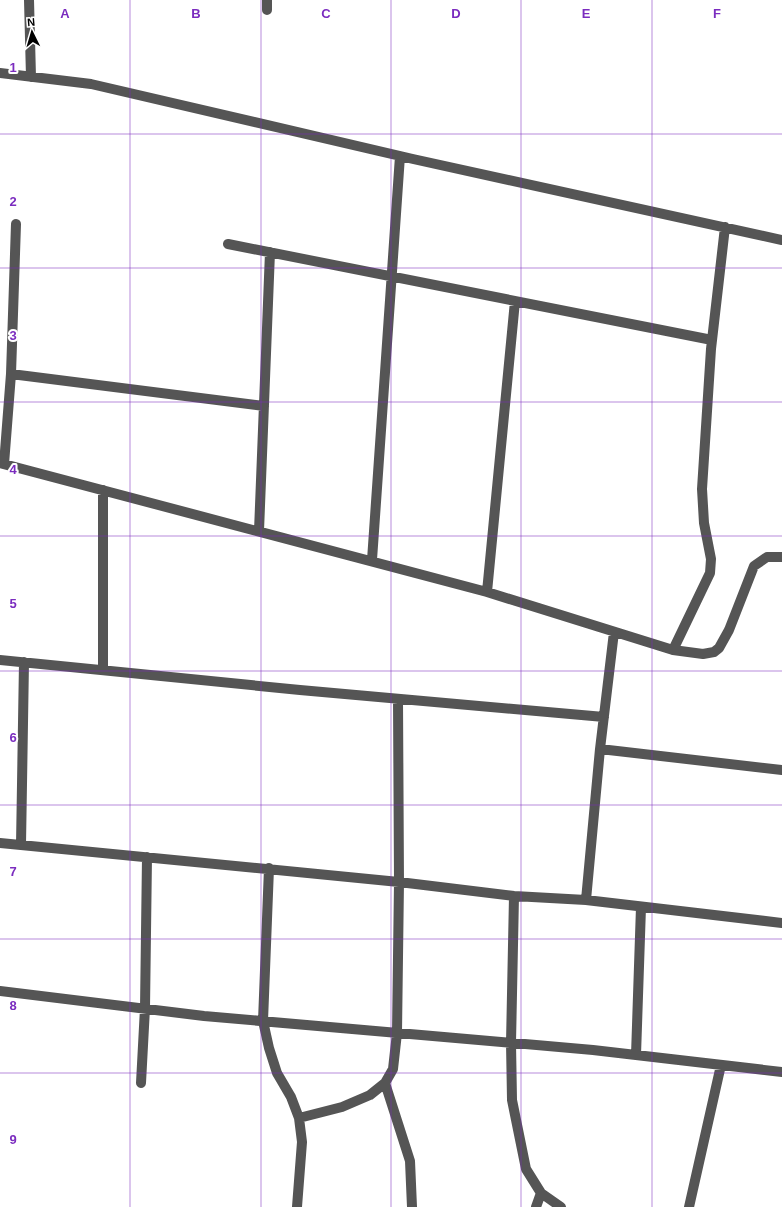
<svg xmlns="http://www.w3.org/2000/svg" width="782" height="1207" font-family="Helvetica,sans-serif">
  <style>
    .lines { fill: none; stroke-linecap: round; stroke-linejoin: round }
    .minor { stroke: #555; stroke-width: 10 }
    .grid { fill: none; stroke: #7b2cbf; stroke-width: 1; stroke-opacity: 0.55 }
    .grid-label { font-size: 13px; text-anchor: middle; font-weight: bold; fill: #7b2cbf; stroke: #fff; stroke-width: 4; stroke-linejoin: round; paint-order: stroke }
  </style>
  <rect width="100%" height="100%" fill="#fff"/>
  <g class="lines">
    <path class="minor" d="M 29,0 L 31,77
      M 267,0 L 267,10
      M 0,73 L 91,84 L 413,159 L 782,240
      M 228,244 L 712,340
      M 11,374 L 264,406
      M 0,463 L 487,592 L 673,650 L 703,654 L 714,652 L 719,648 L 729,630 L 754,566 L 767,557 L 782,557
      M 4,464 L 11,374 L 16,224
      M 259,531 L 270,252
      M 372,560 L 400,156
      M 487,592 L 515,301
      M 673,650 L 710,573 L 711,559 L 704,523 L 702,489 L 711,349 L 725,227
      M 0,660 L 300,690 L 604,717
      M 103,670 L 103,490
      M 600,749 L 782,770
      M 0,843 L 399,882 L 514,896 L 586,900 L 782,923
      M 21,845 L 24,662
      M 269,868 L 263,1021 L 269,1048 L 277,1073 L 291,1097 L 299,1118 L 302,1142 L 297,1207
      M 514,896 L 511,1043 L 512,1100 L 526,1169 L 541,1193 L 561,1207
      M 586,900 L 600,749 L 614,632
      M 0,991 L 204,1016 L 593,1050 L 782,1072
      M 636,1055 L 641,907
      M 141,1083 L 145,1008 L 147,857
      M 385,1083 L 410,1161 L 412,1207
      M 299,1118 L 342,1107 L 370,1095 L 385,1083 L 393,1069 L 397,1033 L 399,882 L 398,699
      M 536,1207 L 541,1193
      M 689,1207 L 721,1065"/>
  </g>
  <path class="grid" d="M 130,0 L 130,1207M 261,0 L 261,1207M 391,0 L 391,1207M 521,0 L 521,1207M 652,0 L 652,1207M 0,134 L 782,134M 0,268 L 782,268M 0,402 L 782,402M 0,536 L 782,536M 0,671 L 782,671M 0,805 L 782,805M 0,939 L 782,939M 0,1073 L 782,1073"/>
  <g class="grid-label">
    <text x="65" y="18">A</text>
    <text x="196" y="18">B</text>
    <text x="326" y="18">C</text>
    <text x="456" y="18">D</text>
    <text x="586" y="18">E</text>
    <text x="717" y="18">F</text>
    <text x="13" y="72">1</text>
    <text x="13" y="206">2</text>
    <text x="13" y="340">3</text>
    <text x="13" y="474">4</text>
    <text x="13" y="608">5</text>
    <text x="13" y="742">6</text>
    <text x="13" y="876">7</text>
    <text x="13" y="1010">8</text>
    <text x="13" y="1144">9</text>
  </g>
  <g transform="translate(32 32) rotate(355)" stroke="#ffffff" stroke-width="3" paint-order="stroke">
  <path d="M0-3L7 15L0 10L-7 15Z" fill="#000000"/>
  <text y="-6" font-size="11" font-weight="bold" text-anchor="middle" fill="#000000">N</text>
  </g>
</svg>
